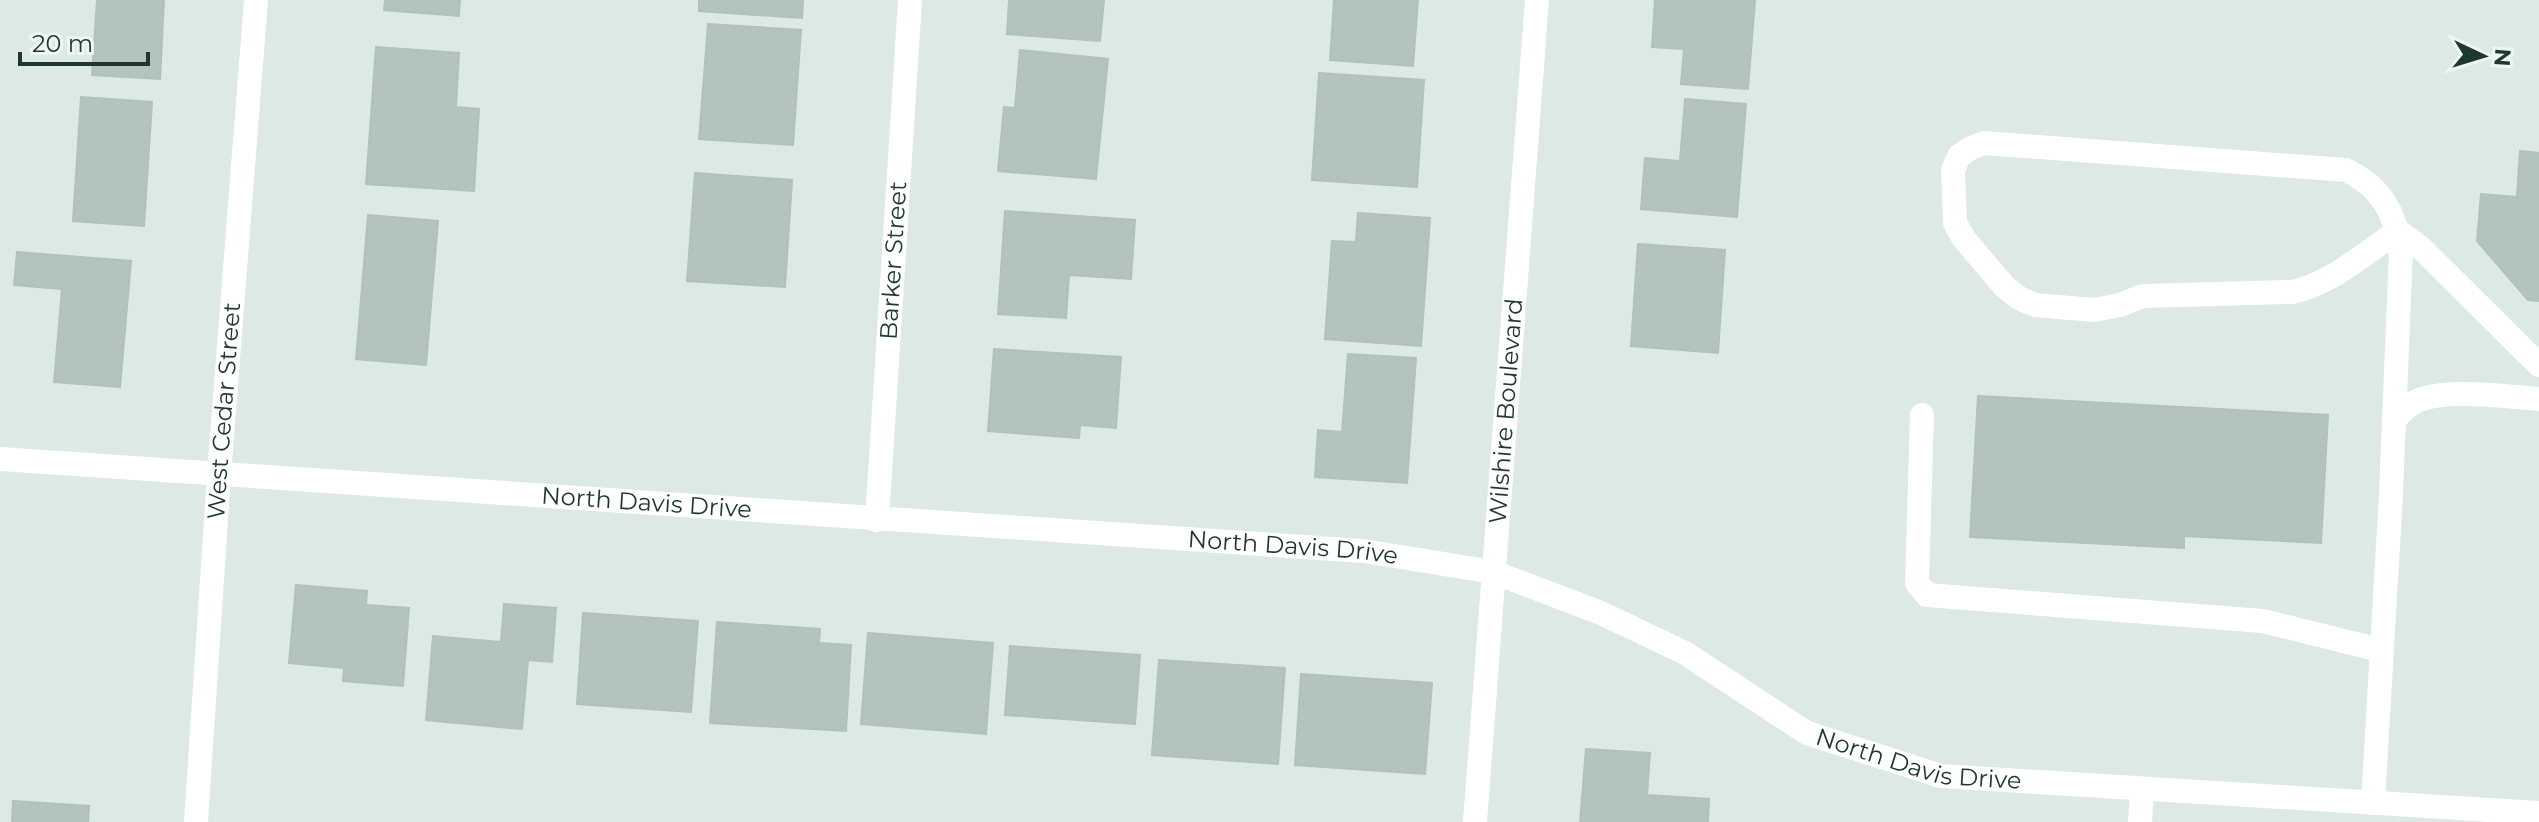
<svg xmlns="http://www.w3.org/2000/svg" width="2539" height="822" font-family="Montserrat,sans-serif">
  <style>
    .building { fill: #b2c4bc; stroke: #afc3ba; stroke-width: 2 }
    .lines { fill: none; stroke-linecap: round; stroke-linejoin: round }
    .minor { stroke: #fff; stroke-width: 24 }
    .labels { text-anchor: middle; stroke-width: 7; stroke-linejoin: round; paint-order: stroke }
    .street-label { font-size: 24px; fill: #1e3830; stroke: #edf6f1 }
  </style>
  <rect width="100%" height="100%" fill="#dde9e3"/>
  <path class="building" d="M 97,0 L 164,0 L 160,79 L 92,75 Z
    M 385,0 L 460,0 L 459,16 L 384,10 Z
    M 699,0 L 803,0 L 802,18 L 699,11 Z
    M 1009,0 L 1104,0 L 1100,41 L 1007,34 Z
    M 1334,0 L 1418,0 L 1413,66 L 1330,60 Z
    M 1655,0 L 1755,0 L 1748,89 L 1681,84 L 1684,49 L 1652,47 Z
    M 708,24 L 801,30 L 793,145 L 699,139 Z
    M 376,47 L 459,53 L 456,107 L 479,109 L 474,191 L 366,184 Z
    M 1020,50 L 1108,59 L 1096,179 L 998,171 L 1004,107 L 1015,108 Z
    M 1319,73 L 1424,80 L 1417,187 L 1312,180 Z
    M 81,97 L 152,102 L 144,226 L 73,221 Z
    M 1685,99 L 1746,104 L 1737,217 L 1641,209 L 1645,158 L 1680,161 Z
    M 2520,151 L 2539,153 L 2539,301 L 2528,300 L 2477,241 L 2481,194 L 2517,197 Z
    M 695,173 L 792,180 L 785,287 L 687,281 Z
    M 1005,211 L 1135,220 L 1131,279 L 1069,275 L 1066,318 L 998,314 Z
    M 1358,213 L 1430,218 L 1421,346 L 1325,339 L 1332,241 L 1356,242 Z
    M 368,215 L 438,221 L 426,365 L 356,359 Z
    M 1638,244 L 1725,250 L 1718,353 L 1631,346 Z
    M 17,252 L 131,261 L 120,387 L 54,382 L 62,289 L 14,285 Z
    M 994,349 L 1121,357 L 1116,428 L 1080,425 L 1079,438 L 988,431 Z
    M 1348,354 L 1416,358 L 1407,483 L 1315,477 L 1318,430 L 1342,432 Z
    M 1978,396 L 2328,415 L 2321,543 L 2184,536 L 2184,548 L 1970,537 Z
    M 296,585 L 367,591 L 366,605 L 409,608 L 403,686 L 343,681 L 344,668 L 289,663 Z
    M 504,604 L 556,608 L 552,662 L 528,660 L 522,729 L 426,720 L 433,636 L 501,642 Z
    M 583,613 L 698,621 L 691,712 L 577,704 Z
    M 717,622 L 820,629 L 819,643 L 851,645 L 846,731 L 710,723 Z
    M 868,633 L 993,643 L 986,734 L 861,724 Z
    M 1010,646 L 1140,655 L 1135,724 L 1005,715 Z
    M 1159,660 L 1285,668 L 1278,764 L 1152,755 Z
    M 1301,674 L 1432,683 L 1425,774 L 1295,765 Z
    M 1586,749 L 1650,753 L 1647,795 L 1709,799 L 1708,822 L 1580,822 Z
    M 13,801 L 89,806 L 88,822 L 12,822 Z"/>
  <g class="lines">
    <g class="minor">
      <path d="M 1922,415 L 1917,583 L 1927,595 L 2263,621 L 2380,650"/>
      <path d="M 2394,420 C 2400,414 2406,407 2413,403 C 2441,387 2506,397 2539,399"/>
      <path id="s1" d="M 0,459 L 1364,551 L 1493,572 L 1601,613 L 1685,653 L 1807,733 L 1941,776 L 2539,813"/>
      <path id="s2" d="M 877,520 L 910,0"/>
      <path d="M 2373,803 L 2391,494 L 2401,249 C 2395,212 2380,186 2346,170 L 1984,143 L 1971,148 L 1959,156 L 1953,170 L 1955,223 L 1964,239 L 2005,287 L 2019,298 L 2035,305 L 2094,310 L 2120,305 L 2143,296 L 2292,292 C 2332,283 2364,254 2398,231 L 2421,248 L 2539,365"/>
      <path id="s3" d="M 196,822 L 219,474 L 256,0"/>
      <path id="s4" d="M 1475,822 L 1537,0"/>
      <path d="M 2140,822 L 2142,791"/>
    </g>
  </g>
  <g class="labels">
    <g class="street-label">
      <text dy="8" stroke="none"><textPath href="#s2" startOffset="260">Barker Street</textPath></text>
      <text dy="8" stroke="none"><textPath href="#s3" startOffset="412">West Cedar Street</textPath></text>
      <text dy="8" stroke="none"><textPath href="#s4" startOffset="412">Wilshire Boulevard</textPath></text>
      <text dy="8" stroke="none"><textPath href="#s1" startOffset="648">North Davis Drive</textPath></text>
      <text dy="8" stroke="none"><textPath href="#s1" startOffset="1296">North Davis Drive</textPath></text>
      <text dy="8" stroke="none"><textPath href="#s1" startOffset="1968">North Davis Drive</textPath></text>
    </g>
  </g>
  <g transform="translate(2483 56) rotate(94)" stroke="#edf6f1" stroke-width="6" paint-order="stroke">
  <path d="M0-6L14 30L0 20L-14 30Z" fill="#1e3830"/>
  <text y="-12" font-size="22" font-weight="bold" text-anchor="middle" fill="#1e3830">N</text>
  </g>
  <path d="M20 52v12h128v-12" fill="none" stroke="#1e3830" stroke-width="4"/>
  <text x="32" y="52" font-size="24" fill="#1e3830" stroke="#edf6f1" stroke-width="6" paint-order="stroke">20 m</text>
</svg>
